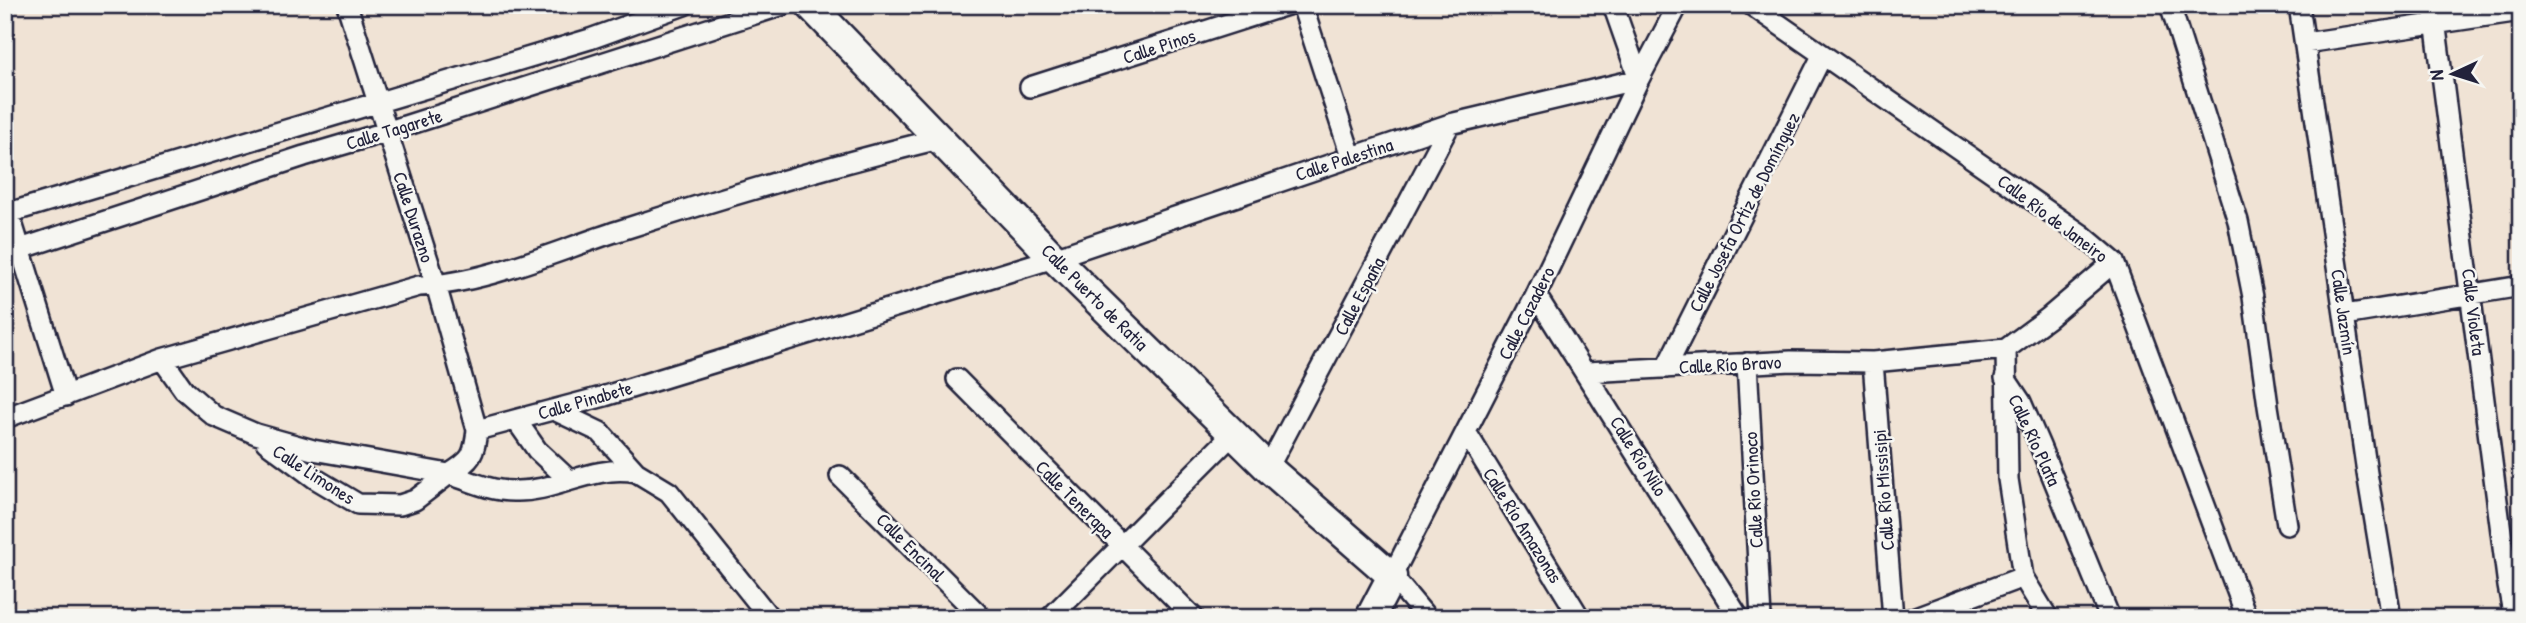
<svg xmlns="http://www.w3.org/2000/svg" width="2526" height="623" font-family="'Patrick Hand',sans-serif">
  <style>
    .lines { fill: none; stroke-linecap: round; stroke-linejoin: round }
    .street-casing { stroke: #22223b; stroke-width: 24 }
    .secondary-casing { stroke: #22223b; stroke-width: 33 }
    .street { stroke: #f6f6f2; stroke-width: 19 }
    .secondary { stroke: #f6f6f2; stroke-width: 28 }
    .labels { text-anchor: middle; stroke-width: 5; stroke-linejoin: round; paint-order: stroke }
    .street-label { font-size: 19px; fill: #22223b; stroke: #f6f6f2 }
  </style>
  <rect width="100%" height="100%" fill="#f0e3d5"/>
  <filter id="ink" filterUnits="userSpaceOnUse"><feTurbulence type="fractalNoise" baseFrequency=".0143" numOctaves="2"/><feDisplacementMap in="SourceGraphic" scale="14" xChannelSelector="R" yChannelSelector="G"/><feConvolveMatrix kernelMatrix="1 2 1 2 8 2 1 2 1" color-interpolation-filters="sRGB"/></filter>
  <g filter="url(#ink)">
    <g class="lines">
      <g class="street-casing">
        <path id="street" d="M 1302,5 L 1351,156
          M 1613,5 L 1639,79
          M 1751,5 L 2081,234 L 2114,262 L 2247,618
          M 2170,5 L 2238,221 L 2253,297 L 2268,406 L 2287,525
          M 2299,5 L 2367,473 L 2391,618
          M 2433,5 L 2508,586 L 2514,618
          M 2305,43 L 2521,11
          M 1030,87 L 1287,5
          M 9,213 L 66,396
          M 5,214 L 590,39 L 684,5
          M 5,254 L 304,156 L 386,132 L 783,5
          M 1536,295 L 1739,618
          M 2344,315 L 2521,286
          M 2006,349 L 2008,479 L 2023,577 L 2048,618
          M 2006,349 L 2048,318 L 2114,262
          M 162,359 L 184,390 L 214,416 L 256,434 L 313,450 L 449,474 C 472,460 474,456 477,430 L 436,285 L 347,5
          M 1873,362 L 1893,618
          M 1747,363 L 1761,618
          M 1666,368 L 1822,56
          M 1587,372 L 1791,361 L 1873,362 L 2006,349
          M 2005,378 L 2021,402 L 2040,446 L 2110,618
          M 957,379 L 1194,618
          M 554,410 L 600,432 L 636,472 L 669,492 L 770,618
          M 5,418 L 162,359 L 419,286 C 483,284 556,251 618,231 C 724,197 831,165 939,139
          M 516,420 L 537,450 L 569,480
          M 477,430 L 605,396 L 1054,258 L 1450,124 L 1639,79
          M 1466,432 L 1580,618
          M 266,442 L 316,479 L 358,504 L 400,505 L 415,500 L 449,474 C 470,481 490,491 513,491 C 556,493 591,464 636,472
          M 1268,468 L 1450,124
          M 840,476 L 982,618
          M 1050,618 L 1234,433
          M 1427,618 L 1392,576 L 1536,295 L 1639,79 L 1678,5
          M 1913,618 L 2023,577"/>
      </g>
      <g class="secondary-casing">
        <path id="secondary" d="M 810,5 L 1054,258 L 1268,468 L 1392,576 L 1370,618"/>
      </g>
      <use href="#street" class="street"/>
      <use href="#secondary" class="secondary"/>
    </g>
  </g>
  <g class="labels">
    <g class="street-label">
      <text transform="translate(1159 46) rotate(-18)" y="7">Calle Pinos</text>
      <text transform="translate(394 129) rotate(-17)" y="7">Calle Tagarete</text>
      <text transform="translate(1344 159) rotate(-18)" y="7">Calle Palestina</text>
      <text transform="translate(1744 212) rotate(-63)" y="7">Calle Josefa Ortiz de Domínguez</text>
      <text transform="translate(414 217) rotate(72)" y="7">Calle Durazno</text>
      <text transform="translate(2053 218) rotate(37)" y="7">Calle Río de Janeiro</text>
      <text transform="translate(1359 296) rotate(-62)" y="7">Calle España</text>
      <text transform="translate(1095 297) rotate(45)" y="7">Calle Puerto de Ratia</text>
      <text transform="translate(2344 312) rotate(82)" y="7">Calle Jazmín</text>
      <text transform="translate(2474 312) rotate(83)" y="7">Calle Violeta</text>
      <text transform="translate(1526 313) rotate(-63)" y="7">Calle Cazadero</text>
      <text transform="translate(1730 364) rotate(-3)" y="7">Calle Río Bravo</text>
      <text transform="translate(585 400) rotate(-16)" y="7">Calle Pinabete</text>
      <text transform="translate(2035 440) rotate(65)" y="7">Calle Río Plata</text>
      <text transform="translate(1639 456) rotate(58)" y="7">Calle Río Nilo</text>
      <text transform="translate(314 474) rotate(33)" y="7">Calle Limones</text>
      <text transform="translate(1753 490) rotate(-93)" y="7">Calle Río Orinoco</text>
      <text transform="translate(1883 490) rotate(-94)" y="7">Calle Río Missisipi</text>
      <text transform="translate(1075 499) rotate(45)" y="7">Calle Tenerapa</text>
      <text transform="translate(1523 525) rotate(58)" y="7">Calle Río Amazonas</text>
      <text transform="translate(911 547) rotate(45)" y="7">Calle Encinal</text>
    </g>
  </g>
  <rect width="2526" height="623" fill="none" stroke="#f6f6f2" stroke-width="28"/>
  <rect x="14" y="14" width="2498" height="595" fill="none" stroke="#22223b" stroke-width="2.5" filter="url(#ink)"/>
  <g transform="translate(2453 74) rotate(266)" stroke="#f6f6f2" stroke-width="5" paint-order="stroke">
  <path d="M0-5L12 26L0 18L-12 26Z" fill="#22223b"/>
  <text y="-10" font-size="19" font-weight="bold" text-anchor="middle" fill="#22223b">N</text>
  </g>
</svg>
